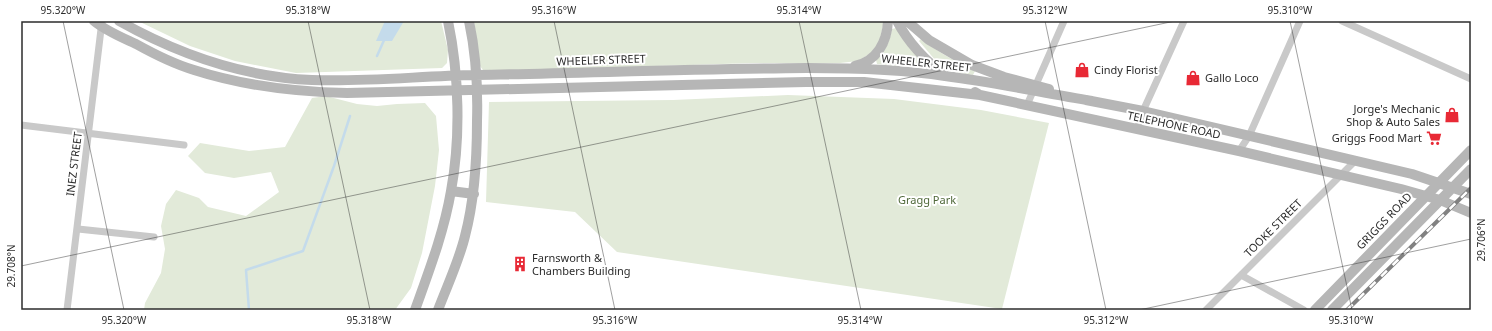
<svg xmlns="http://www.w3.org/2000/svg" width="1492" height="331" font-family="'Noto Sans',sans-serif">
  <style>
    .green { fill: #e2ead9 }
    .water { fill: #c4dbeb }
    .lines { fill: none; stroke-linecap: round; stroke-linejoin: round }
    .stream { stroke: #c4dbeb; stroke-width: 2.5 }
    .minor { stroke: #c9c9c9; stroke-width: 7 }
    .secondary { stroke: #b6b6b6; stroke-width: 10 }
    .rail-casing { stroke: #818181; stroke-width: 4 }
    .rail { stroke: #fff; stroke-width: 2.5; stroke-dasharray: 8; stroke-linecap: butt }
    .ticks { fill: none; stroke: #2c2c2c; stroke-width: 1; stroke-opacity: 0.45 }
    .labels { text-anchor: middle; stroke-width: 4; stroke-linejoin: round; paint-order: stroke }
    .street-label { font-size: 11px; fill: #2c2c2c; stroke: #fff }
    .poi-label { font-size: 11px; fill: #2c2c2c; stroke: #fff; text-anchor: start }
    .park-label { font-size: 11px; fill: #4f6839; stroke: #fff }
    .neatline { fill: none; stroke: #2c2c2c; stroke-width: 1.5 }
    .ticks-label { font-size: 10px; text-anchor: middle; fill: #2c2c2c }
  </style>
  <rect width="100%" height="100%" fill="#fff"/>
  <path class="green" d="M 138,21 L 441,21 L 448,50 L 447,63 L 442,68 L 296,73 L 235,61 L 190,46 Z
    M 474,21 L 884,21 L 879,43 L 871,53 L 858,61 L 840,63 L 754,63 L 488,71 L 483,70 L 480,66 Z
    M 896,28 L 927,65 L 924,68 L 877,64 L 876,60 C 886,50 889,43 892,29 Z
    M 921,39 C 938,52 956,62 975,71 L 973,75 L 949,71 L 936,61 L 919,41 Z
    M 788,95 L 894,99 L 981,110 L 1049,123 L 1002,309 L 617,252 L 575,212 L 486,202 L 489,102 L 673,100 Z
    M 326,96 L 357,104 L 377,106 L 397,104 L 425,103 L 436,116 L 439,150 L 435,186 L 422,253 L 411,288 L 395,310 L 144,310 L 145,303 L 161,273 L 165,249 L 161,226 L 166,204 L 176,190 L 199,198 L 208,207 L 246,216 L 279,192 L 271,172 L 234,178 L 205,173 L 188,156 L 200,143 L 249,151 L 285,147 L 312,98 Z"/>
  <path class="water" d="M 385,21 L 404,21 L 392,41 L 376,41 Z"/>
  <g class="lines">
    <path class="stream" d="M 377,56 L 385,38
      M 249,310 L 246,270 L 303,251 L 334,166 L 350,116"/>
    <path class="minor" d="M 1342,21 L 1471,79
      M 1027,105 L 1064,21
      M 21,125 L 184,145
      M 1137,129 L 1143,111 L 1184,21
      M 1239,151 L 1249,136 L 1300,21
      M 78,229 L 154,237
      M 1241,275 L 1304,310
      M 67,310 L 102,21
      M 1206,310 L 1355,161"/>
    <path class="secondary" d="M 94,21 C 106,31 121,37 136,44 C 154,54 174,64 194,70 C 244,86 295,92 347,93 L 806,82 L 864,82 L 980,95
      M 119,21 C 178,54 243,77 312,80 C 366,82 421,76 475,75 C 586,73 696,69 807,68 C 853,68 900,69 945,76 C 994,82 1043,93 1092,101
      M 897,21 C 908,42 927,62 946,76
      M 907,21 L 929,40 L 972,65 L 1004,77 L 1049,89
      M 855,66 C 877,61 887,42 888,21
      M 975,92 L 980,95 L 1239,151 L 1401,189 L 1440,200 L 1471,213
      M 1086,100 L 1143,111 L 1412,174 L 1471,194
      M 451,191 L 474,194
      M 415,310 C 429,271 444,232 451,191 C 461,137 459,74 448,21
      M 438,310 C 447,286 459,261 465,236 C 475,198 477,160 477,121 C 478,87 476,54 469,21
      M 1315,310 L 1471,150
      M 1332,310 L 1471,169"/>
    <g class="rail-casing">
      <path id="rail" d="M 1347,310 L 1471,188"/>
    </g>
    <use href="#rail" class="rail"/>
  </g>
  <path class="ticks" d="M 63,21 L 124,310M 308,21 L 370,310M 554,21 L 615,310M 799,21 L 861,310M 1045,21 L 1106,310M 1290,21 L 1352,310M 21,266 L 1175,21M 1139,310 L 1471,239"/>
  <defs>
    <g id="shop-bare" transform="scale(1.2)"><path d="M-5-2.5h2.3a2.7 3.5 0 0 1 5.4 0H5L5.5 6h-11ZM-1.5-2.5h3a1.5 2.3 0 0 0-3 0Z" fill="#e82935" stroke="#fff" stroke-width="2.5" paint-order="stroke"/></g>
    <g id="supermarket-bare" transform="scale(1.2)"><path d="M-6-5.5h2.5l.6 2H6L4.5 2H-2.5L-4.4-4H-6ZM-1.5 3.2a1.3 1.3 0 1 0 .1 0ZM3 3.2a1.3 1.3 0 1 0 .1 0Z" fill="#e82935" stroke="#fff" stroke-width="2.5" paint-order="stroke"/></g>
    <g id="building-bare" transform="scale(1.2)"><path d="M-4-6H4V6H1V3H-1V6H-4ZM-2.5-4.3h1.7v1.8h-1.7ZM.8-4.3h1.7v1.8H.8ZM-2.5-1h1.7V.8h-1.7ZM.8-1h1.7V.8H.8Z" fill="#e82935" stroke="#fff" stroke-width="2.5" paint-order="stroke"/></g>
  </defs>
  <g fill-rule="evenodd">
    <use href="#shop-bare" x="1082" y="70"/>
    <use href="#shop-bare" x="1193" y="78"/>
    <use href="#shop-bare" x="1452" y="115"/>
    <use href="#supermarket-bare" x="1434" y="138"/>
    <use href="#building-bare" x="520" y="264"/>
  </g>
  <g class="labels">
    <g class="street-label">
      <text transform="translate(601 60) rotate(-2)" y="4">WHEELER STREET</text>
      <text transform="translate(926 63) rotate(6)" y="4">WHEELER STREET</text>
      <text transform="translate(1174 125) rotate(12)" y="4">TELEPHONE ROAD</text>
      <text transform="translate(74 164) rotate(-83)" y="4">INEZ STREET</text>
      <text transform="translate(1384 221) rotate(-46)" y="4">GRIGGS ROAD</text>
      <text transform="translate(1273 228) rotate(-45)" y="4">TOOKE STREET</text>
    </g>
    <g class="poi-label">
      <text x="1094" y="74">Cindy Florist</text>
      <text x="1205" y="82">Gallo Loco</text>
      <text x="1440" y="113" text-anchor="end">Jorge's Mechanic<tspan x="1440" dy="13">Shop &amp; Auto Sales</tspan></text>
      <text x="1422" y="142" text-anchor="end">Griggs Food Mart</text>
      <text x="532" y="262">Farnsworth &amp;<tspan x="532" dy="13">Chambers Building</tspan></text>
    </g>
    <g class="park-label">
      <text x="927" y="204">Gragg Park</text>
    </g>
  </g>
  <rect width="1492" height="331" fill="none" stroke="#ffffff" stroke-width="44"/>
  <rect x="22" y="22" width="1448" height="287" class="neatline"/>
  <g class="ticks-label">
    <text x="63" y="14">95.320°W</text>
    <text x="308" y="14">95.318°W</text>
    <text x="554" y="14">95.316°W</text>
    <text x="799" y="14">95.314°W</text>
    <text x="1045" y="14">95.312°W</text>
    <text x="1290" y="14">95.310°W</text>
    <text transform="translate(1481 240) rotate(-90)" y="4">29.706°N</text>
    <text transform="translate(11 266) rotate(-90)" y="4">29.708°N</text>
    <text x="124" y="324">95.320°W</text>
    <text x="369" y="324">95.318°W</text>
    <text x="615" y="324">95.316°W</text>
    <text x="860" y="324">95.314°W</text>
    <text x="1106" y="324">95.312°W</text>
    <text x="1351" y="324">95.310°W</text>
  </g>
</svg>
